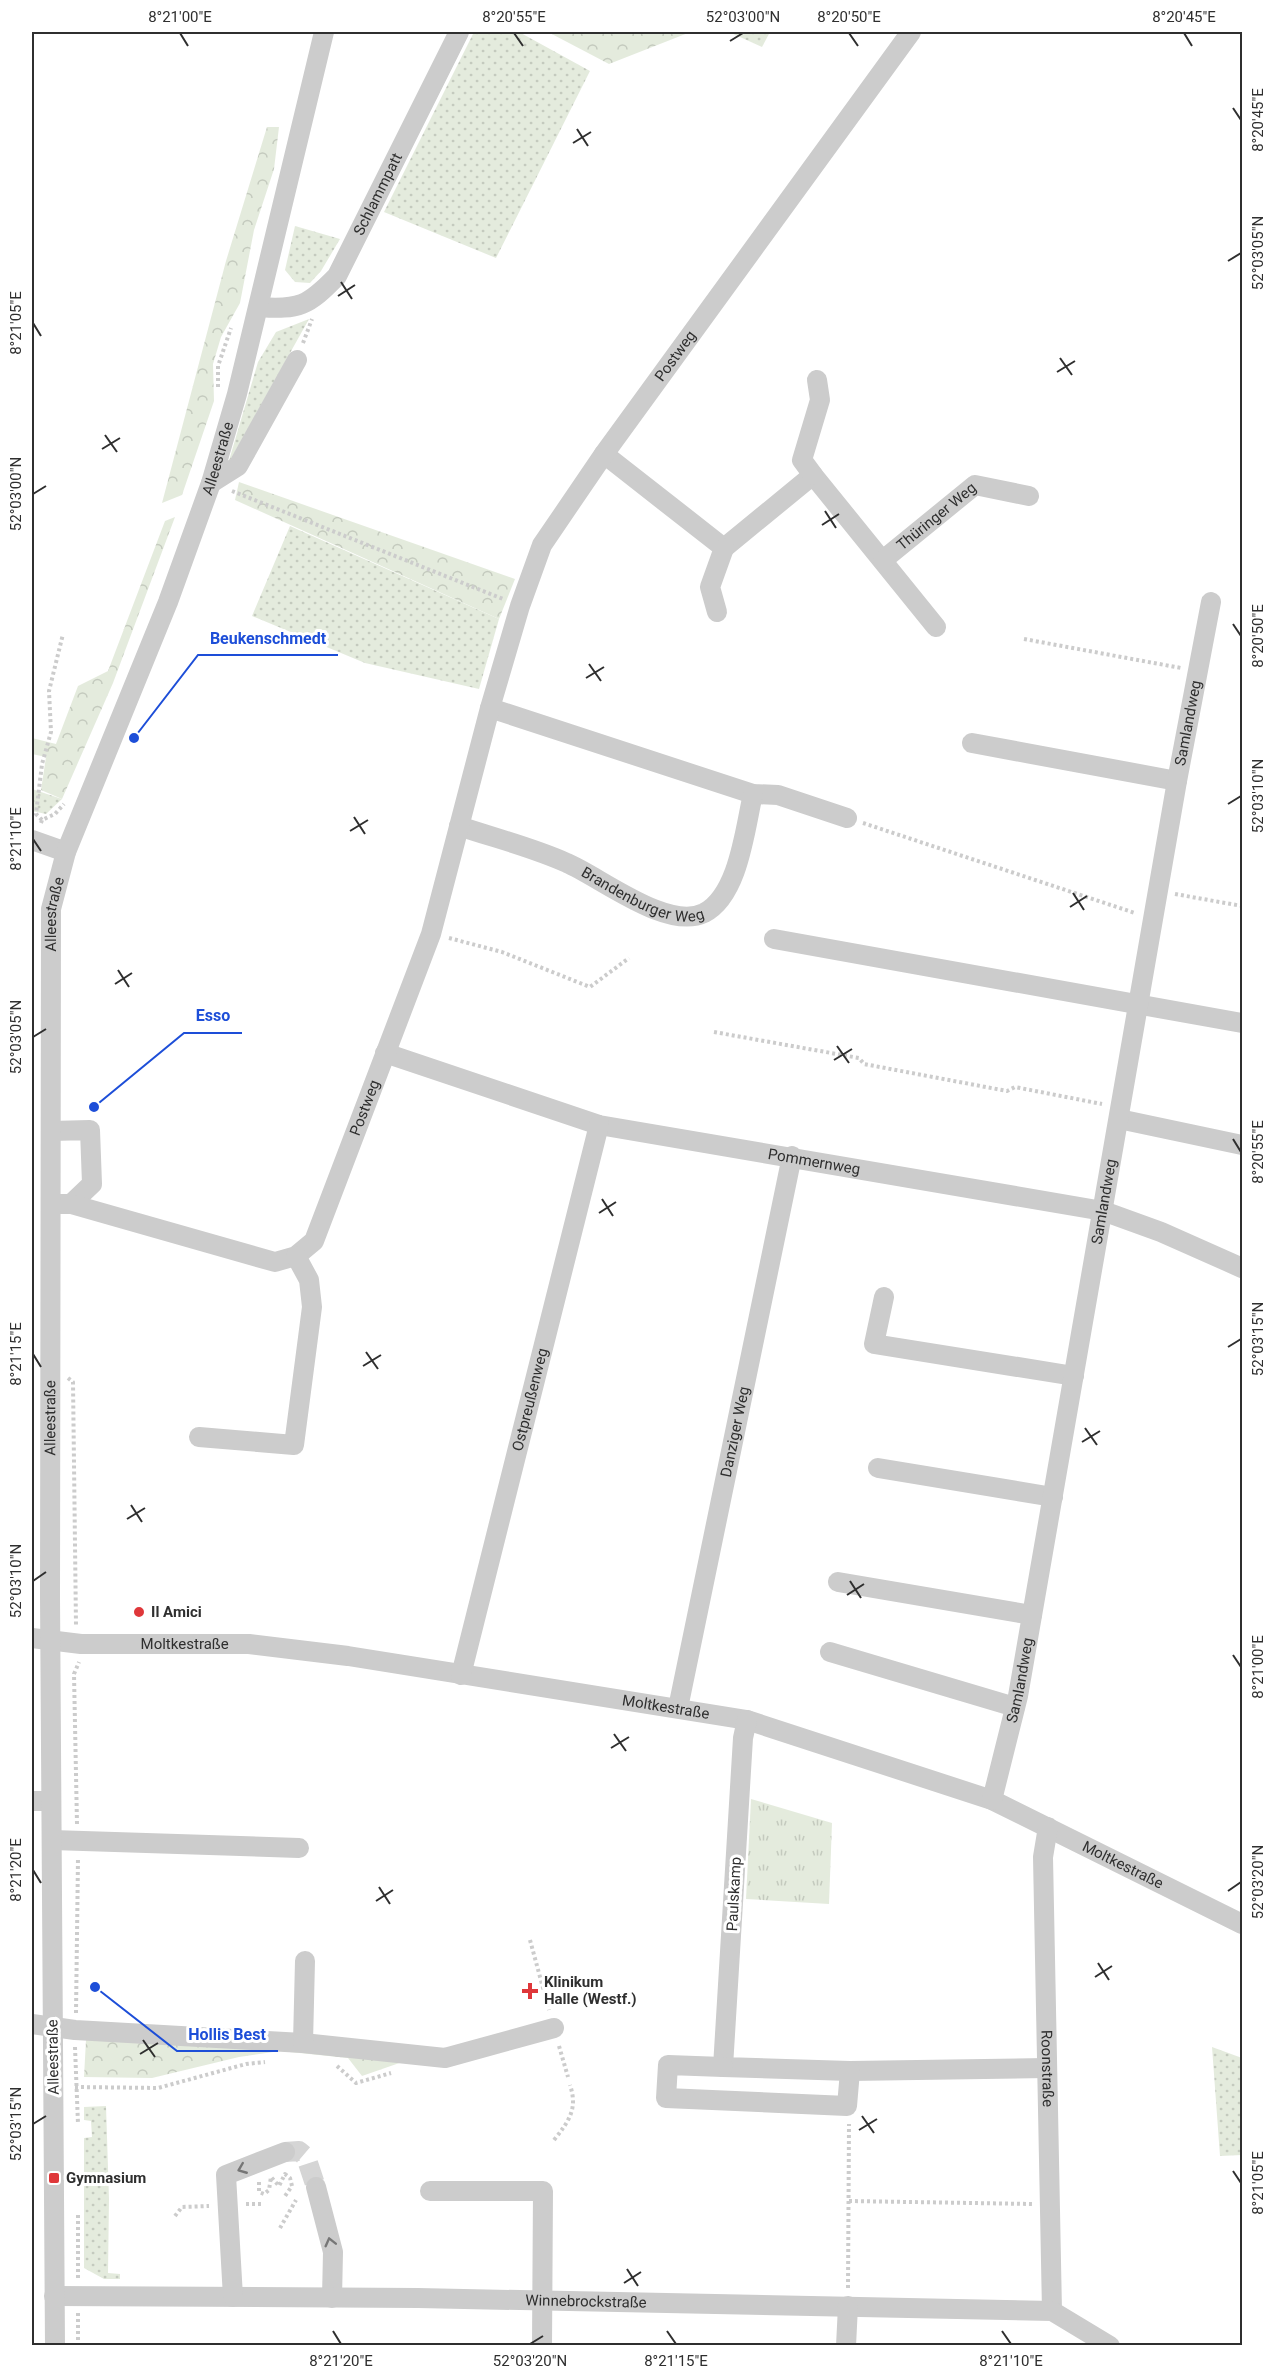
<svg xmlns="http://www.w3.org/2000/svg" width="1274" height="2377" font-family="Roboto,sans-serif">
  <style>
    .grass { fill: url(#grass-dots) }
    .forest { fill: url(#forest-crowns) }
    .park { fill: url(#park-tufts) }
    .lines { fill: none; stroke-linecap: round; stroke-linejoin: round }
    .minor-tunnel { stroke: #d5d5d5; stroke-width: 20; stroke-dasharray: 20 10; stroke-linecap: butt }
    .path { stroke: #ccc; stroke-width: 4; stroke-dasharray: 3 3; stroke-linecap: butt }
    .minor { stroke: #ccc; stroke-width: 20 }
    .oneway { stroke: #767676 }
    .ticks { fill: none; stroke: #2f2f2f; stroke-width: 2 }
    .poi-dot { fill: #df373a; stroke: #fff; stroke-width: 2 }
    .labels { text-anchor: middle; stroke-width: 6; stroke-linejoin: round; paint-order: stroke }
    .street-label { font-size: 15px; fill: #2f2f2f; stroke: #fff }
    .poi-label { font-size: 15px; font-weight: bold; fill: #2f2f2f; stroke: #fff; text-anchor: start }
    .leader { fill: none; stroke: #1d4ed8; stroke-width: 2 }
    .callout-dot { fill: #1d4ed8; stroke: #fff; stroke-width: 2 }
    .callout-label { font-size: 16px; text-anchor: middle; font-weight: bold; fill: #1d4ed8; stroke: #fff; stroke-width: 6; stroke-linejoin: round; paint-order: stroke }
    .neatline { fill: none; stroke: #2f2f2f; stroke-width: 2 }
    .ticks-label { font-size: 15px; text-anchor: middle; fill: #2f2f2f }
  </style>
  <defs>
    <pattern id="grass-dots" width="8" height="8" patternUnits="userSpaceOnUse" patternTransform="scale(1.5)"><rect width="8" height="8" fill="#e4ebdd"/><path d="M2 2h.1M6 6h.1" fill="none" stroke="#c4cabe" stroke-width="1.8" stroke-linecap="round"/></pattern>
    <pattern id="forest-crowns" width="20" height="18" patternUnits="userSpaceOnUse" patternTransform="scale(1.5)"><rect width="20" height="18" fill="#e4ebdd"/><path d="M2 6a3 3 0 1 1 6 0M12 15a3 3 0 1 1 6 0" fill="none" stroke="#c4cabe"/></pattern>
    <pattern id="park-tufts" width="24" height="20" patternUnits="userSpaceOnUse" patternTransform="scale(1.5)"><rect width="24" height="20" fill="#e4ebdd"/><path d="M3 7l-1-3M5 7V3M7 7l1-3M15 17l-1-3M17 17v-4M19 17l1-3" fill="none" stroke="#c4cabe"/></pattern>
  </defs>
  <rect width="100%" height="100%" fill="#fff"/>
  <path class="grass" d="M 474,32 L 519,32 L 590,71 L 496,258 L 384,212 Z
    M 729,32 L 770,32 L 762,47 Z
    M 295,226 L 340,239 L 321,271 L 310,283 L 295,282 L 285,270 Z
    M 309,319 L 228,464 L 258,362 L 276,332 Z
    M 290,526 L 499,619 L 479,689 L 365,663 L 252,616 Z
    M 32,789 L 62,799 L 46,814 L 32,811 Z
    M 1212,2047 L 1242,2058 L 1242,2155 L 1220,2156 Z
    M 106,2106 L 109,2199 L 108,2273 L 120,2274 L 120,2279 L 104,2279 L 84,2268 L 84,2138 L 92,2137 L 91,2121 L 84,2120 L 84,2107 Z"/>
  <path class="forest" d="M 548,32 L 684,32 L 688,33 L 609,64 Z
    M 267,127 L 279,127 L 274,169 L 254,230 L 240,303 L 221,337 L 213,364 L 214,401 L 182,495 L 162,503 L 226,261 Z
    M 239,482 L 515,579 L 499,619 L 235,500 Z
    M 175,517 L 113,683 L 62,799 L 41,790 L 46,757 L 32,754 L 32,738 L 56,744 L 78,686 L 108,671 L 165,521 Z
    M 86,2040 L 301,2045 L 408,2060 L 362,2076 L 348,2058 L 280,2051 L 239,2057 L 152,2078 L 84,2077 Z"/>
  <path class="park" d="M 751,1799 L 832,1823 L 829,1904 L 746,1899 Z"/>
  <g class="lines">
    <path class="minor-tunnel" d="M 285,2152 L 299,2151 L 306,2157 L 316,2187"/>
    <path class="path" d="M 303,343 L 312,319
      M 218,387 L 218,366 L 231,328
      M 232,491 L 503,599
      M 1024,639 L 1181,668
      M 42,820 L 36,814 L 42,764 L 51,732 L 49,691 L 63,634
      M 41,823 L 42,820 L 55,814 L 64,804
      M 863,823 L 1135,913
      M 1175,894 L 1242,906
      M 449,938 L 502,952 L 590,987 L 629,958
      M 714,1032 L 859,1058 L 864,1064 L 1007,1091 L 1015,1087 L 1102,1104
      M 68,1378 L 73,1382 L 76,1626
      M 77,1824 L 74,1674 L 79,1662
      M 530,1940 L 549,2010
      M 76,2013 L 78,1858
      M 559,2046 L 568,2077
      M 75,2047 L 78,2124
      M 337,2066 L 356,2083 L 391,2073
      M 75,2087 L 158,2088 L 246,2064 L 265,2062
      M 554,2140 C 569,2121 578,2109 570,2085
      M 259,2182 L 259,2192 L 264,2194 L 269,2190 L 271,2177 L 279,2186 L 285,2174 L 290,2178 L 292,2186 L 285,2196
      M 849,2201 L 1033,2204
      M 246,2204 L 264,2204
      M 78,2215 L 78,2279
      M 175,2216 L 182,2207 L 209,2206
      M 32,2223 L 32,2183
      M 280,2228 L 296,2200
      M 848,2288 L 849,2124
      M 78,2346 L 78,2313"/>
    <g class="minor">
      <path id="s1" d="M 259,307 C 299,310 308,306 337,276 L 459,32"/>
      <path d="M 604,454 L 724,548 L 813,475 L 936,627"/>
      <path d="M 813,475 L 802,460 L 820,400 L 817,380"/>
      <path d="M 211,483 L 238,466 L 297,360"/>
      <path id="s2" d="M 883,560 L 975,485 L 1029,496"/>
      <path d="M 717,612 L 710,587 L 724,548"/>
      <path d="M 490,708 L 753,794 L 778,795 L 847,818"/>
      <path d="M 972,743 L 1177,781"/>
      <path id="s3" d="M 459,826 C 494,838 532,847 567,863 C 600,877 667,931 704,913 C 739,895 745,828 753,794"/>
      <path d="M 32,840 L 66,852"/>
      <path d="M 774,939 L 1242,1023"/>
      <path id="s4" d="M 385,1053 L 599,1125 L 1103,1211 L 1161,1232 L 1242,1268"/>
      <path d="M 1119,1119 L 1242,1145"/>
      <path d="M 51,1131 L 90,1130 L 92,1184 L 71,1204"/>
      <path id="s5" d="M 51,1204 L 71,1204 L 275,1262 L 296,1256 L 314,1241 L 431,934 L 490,708 L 520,606 L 542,545 L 604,454 L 911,32"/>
      <path d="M 884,1297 L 874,1344 L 1074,1376"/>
      <path d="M 199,1437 L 294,1445 L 312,1307 L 309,1280 L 296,1256"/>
      <path d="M 878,1468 L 1053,1497"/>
      <path d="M 838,1582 L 1032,1615"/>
      <path id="s6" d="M 32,1638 L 81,1644 L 249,1644 L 348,1656 L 747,1720 L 992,1800 L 1242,1924"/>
      <path d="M 830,1652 L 1015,1707"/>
      <path id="s7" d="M 461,1675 L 599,1125"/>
      <path id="s8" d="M 678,1708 L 792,1156"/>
      <path d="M 747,1720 L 743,1738 L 723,2067 L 850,2071 L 1046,2068"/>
      <path id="s9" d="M 992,1800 L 1018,1696 L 1177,781 L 1211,602"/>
      <path d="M 32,1801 L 51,1801"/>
      <path id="s10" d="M 1048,1827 L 1043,1857 L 1052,2311"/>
      <path d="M 52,1840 L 299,1848"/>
      <path d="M 32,2024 L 75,2030 L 303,2043 L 445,2058 L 554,2028"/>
      <path d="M 303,2043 L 305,1961"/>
      <path d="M 723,2067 L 668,2065 L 666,2098 L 847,2106 L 850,2071"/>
      <path d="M 316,2187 L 333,2252 L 332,2298"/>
      <path d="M 430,2191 L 543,2191 L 542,2346"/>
      <path id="s11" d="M 54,2296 L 418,2298 L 1052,2311 L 1110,2346"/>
      <path d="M 233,2297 L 226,2175 L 285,2152"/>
      <path id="s12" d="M 55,2346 L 50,1597 L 51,909 L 66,852 L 168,602 L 211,483 L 237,394 L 324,32"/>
      <path d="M 846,2346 L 848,2306"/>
    </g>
  </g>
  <defs><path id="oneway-chevron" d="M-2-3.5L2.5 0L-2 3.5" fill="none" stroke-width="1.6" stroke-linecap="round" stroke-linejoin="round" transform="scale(1.5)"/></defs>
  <g class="oneway">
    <use href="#oneway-chevron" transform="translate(242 2169) rotate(158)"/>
    <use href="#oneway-chevron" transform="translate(330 2242) rotate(-104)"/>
  </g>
  <path class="ticks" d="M 180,33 L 188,46M 514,33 L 523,46M 849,33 L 858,46M 1184,33 L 1192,46M 730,41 L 743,33M 1233,108 L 1241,120M 577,129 L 588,146M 573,143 L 591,132M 1228,261 L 1241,253M 341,282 L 352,299M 338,296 L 355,285M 33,323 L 41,336M 1060,358 L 1072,375M 1057,372 L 1075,361M 105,435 L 117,452M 102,449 L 120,438M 33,494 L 46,486M 825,511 L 836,528M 822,525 L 839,514M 1233,624 L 1241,636M 589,664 L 601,681M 586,678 L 604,667M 1228,804 L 1241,796M 354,817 L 365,834M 350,831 L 368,820M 33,839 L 41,851M 1073,893 L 1084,910M 1070,907 L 1087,896M 118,970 L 129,987M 115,984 L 132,973M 33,1037 L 46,1029M 837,1046 L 849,1063M 834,1060 L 852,1049M 1233,1139 L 1241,1152M 602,1199 L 613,1216M 599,1213 L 616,1202M 1228,1347 L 1241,1339M 366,1352 L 378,1369M 33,1354 L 41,1367M 363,1366 L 381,1355M 1085,1428 L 1097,1445M 1082,1442 L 1100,1431M 131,1505 L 142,1522M 127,1519 L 145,1508M 33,1581 L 46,1572M 850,1581 L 861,1598M 847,1595 L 864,1584M 1233,1655 L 1241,1667M 614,1734 L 626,1751M 611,1748 L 629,1737M 33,1870 L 41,1883M 379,1887 L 390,1904M 1228,1891 L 1241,1882M 376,1901 L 393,1890M 1098,1963 L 1109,1980M 1095,1977 L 1112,1966M 143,2040 L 155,2057M 140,2054 L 158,2043M 862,2116 L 874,2133M 33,2124 L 46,2116M 859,2130 L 877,2119M 1233,2171 L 1241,2183M 627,2269 L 638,2286M 624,2283 L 641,2272M 333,2331 L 341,2344M 667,2331 L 676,2344M 1002,2331 L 1011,2344M 530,2344 L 543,2336"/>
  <g class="poi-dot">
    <circle cx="139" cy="1612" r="6"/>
    <path d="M527 1982h6v6h6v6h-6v6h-6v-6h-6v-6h6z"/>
    <rect x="48" y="2172" width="12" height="12" rx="3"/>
  </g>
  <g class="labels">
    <g class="street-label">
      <text dy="5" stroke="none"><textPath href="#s1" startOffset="180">Schlammpatt</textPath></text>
      <text dy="5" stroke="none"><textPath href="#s5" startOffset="1242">Postweg</textPath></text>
      <text dy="5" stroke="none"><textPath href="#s12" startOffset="1918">Alleestraße</textPath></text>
      <text dy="5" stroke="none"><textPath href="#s2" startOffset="69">Thüringer Weg</textPath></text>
      <text dy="5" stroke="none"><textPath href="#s9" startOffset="1095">Samlandweg</textPath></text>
      <text dy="5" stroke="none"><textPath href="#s3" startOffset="198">Brandenburger Weg</textPath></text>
      <text dy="5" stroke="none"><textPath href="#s12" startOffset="1432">Alleestraße</textPath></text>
      <text dy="5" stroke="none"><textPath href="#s5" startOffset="420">Postweg</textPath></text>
      <text dy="5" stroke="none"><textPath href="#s4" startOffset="444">Pommernweg</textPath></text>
      <text dy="5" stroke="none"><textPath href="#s9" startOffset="609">Samlandweg</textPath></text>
      <text dy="5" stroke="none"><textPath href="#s7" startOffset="284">Ostpreußenweg</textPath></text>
      <text dy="5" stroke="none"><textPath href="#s12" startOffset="928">Alleestraße</textPath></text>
      <text dy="5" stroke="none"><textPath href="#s8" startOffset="282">Danziger Weg</textPath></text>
      <text dy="5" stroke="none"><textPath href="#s6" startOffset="153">Moltkestraße</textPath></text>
      <text dy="5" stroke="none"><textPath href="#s9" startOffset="123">Samlandweg</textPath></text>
      <text dy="5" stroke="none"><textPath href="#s6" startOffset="639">Moltkestraße</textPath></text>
      <text dy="5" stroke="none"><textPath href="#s6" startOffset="1125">Moltkestraße</textPath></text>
      <text transform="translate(734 1894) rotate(-87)" y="5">Paulskamp</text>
      <text transform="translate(53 2057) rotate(-91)" y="5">Alleestraße</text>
      <text dy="5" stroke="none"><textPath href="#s10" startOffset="242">Roonstraße</textPath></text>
      <text dy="5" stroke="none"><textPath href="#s11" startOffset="532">Winnebrockstraße</textPath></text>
    </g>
    <g class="poi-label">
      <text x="151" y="1617">Il Amici</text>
      <text x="544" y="1987">Klinikum<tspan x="544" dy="17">Halle (Westf.)</tspan></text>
      <text x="66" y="2183">Gymnasium</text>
    </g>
  </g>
  <path class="leader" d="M134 738L198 655H338M94 1107L184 1033H242M95 1987L177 2051H278"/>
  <g class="callout-dot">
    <circle cx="134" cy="738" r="6"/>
    <circle cx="94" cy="1107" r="6"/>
    <circle cx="95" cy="1987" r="6"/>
  </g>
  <g class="callout-label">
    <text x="268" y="644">Beukenschmedt</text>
    <text x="213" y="1021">Esso</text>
    <text x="227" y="2040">Hollis Best</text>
  </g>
  <rect width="1274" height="2377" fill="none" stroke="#ffffff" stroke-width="66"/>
  <rect x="33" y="33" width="1208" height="2311" class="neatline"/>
  <g class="ticks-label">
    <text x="180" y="22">8°21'00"E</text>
    <text x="514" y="22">8°20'55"E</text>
    <text x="743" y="22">52°03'00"N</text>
    <text x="849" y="22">8°20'50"E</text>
    <text x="1184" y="22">8°20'45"E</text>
    <text transform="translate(1258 120) rotate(-90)" y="5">8°20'45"E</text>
    <text transform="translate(1258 253) rotate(-90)" y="5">52°03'05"N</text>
    <text transform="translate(16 323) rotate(-90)" y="5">8°21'05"E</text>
    <text transform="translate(16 494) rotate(-90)" y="5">52°03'00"N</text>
    <text transform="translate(1258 636) rotate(-90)" y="5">8°20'50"E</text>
    <text transform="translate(1258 796) rotate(-90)" y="5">52°03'10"N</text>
    <text transform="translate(16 839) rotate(-90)" y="5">8°21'10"E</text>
    <text transform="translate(16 1037) rotate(-90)" y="5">52°03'05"N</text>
    <text transform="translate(1258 1152) rotate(-90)" y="5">8°20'55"E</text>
    <text transform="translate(1258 1339) rotate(-90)" y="5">52°03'15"N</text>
    <text transform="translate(16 1354) rotate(-90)" y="5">8°21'15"E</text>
    <text transform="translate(16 1581) rotate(-90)" y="5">52°03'10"N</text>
    <text transform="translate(1258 1667) rotate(-90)" y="5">8°21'00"E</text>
    <text transform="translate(16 1870) rotate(-90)" y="5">8°21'20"E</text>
    <text transform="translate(1258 1882) rotate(-90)" y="5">52°03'20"N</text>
    <text transform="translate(16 2124) rotate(-90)" y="5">52°03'15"N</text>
    <text transform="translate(1258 2183) rotate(-90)" y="5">8°21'05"E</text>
    <text x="341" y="2366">8°21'20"E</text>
    <text x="530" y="2366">52°03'20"N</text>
    <text x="676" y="2366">8°21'15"E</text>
    <text x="1011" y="2366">8°21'10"E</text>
  </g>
</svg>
